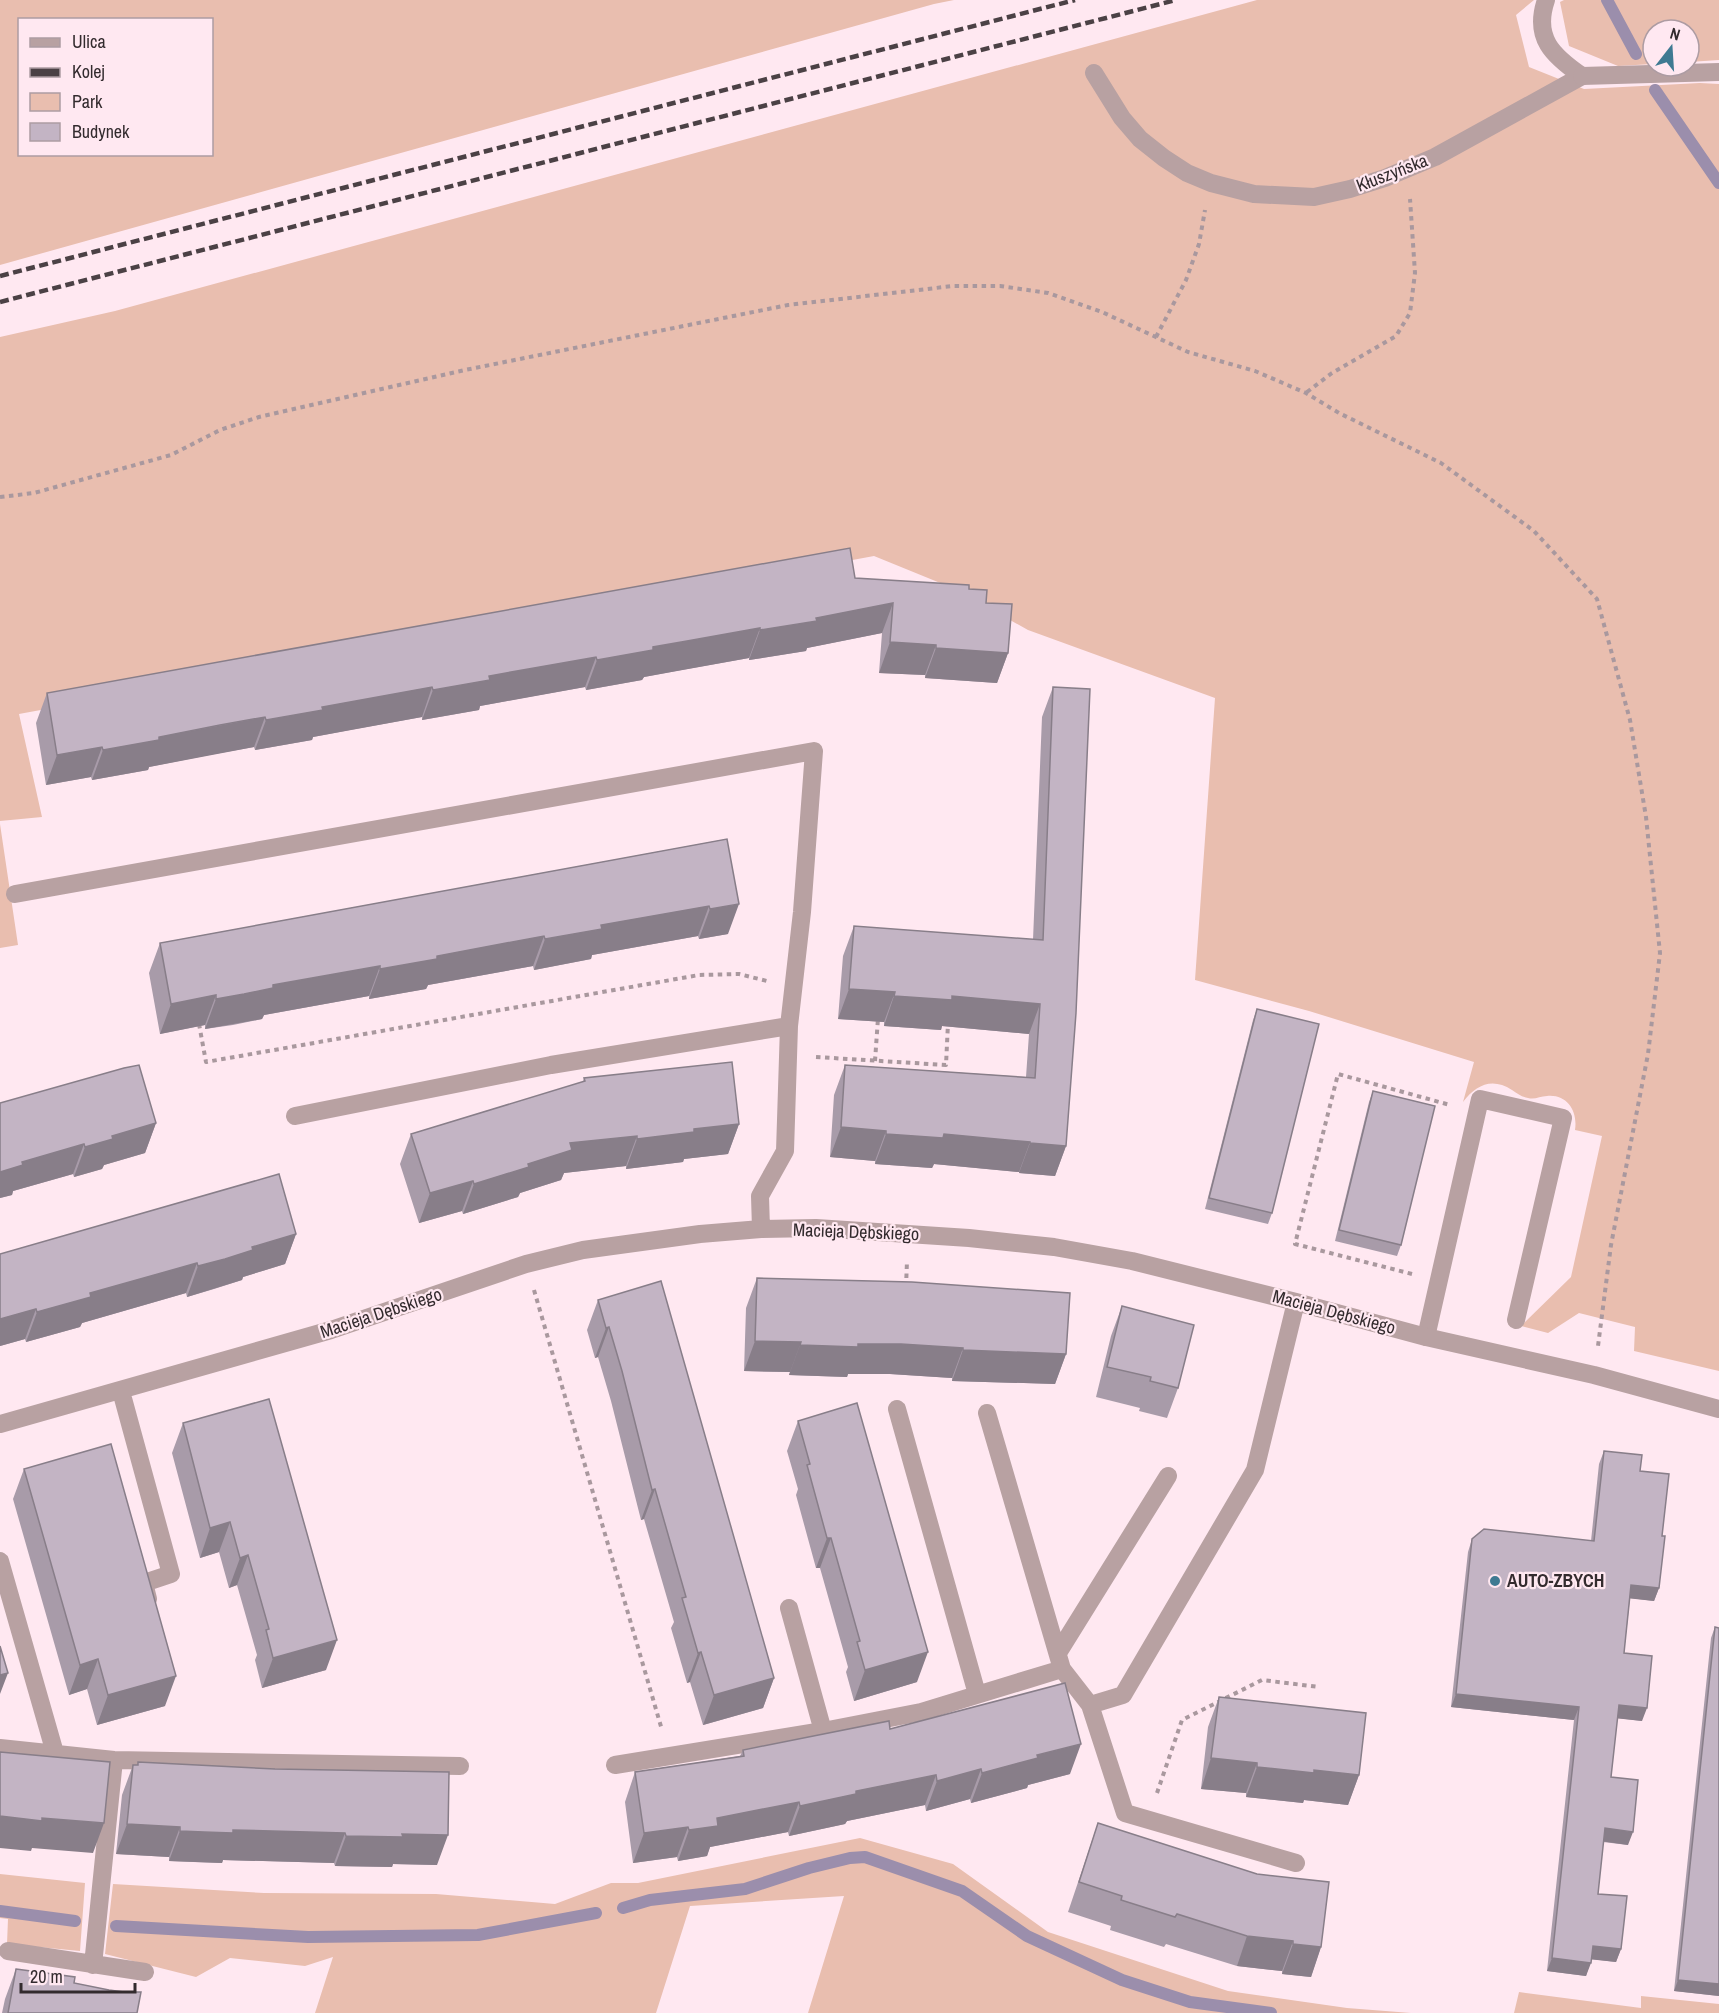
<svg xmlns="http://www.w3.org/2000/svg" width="1719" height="2013" font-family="'Archivo Narrow',sans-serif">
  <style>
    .green { fill: #e9beaf; fill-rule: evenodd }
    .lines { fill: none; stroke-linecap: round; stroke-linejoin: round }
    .stream { stroke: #9b8eac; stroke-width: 12 }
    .path { stroke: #a9989e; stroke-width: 4; stroke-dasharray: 4.5 4.5; stroke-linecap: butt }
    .lane { stroke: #b8a1a2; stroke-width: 18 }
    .street { stroke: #b8a1a2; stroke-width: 18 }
    .rail { stroke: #4b4145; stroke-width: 4.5; stroke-dasharray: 9 4.5; stroke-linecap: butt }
    .wall { fill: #a89ba9 }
    .shaded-wall { fill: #887e89 }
    .building { fill: #c3b4c4; stroke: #887e89; stroke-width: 1.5 }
    .poi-dot { fill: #3f7a92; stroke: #ffe8f1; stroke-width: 2 }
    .labels { text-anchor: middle; stroke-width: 4.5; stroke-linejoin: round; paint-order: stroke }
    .street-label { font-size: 18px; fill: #332b2e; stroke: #ffe8f1 }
    .poi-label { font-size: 18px; font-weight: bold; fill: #332b2e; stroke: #ffe8f1; text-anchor: start }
  </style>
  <rect width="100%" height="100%" fill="#ffe8f1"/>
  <path class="green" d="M 0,0 L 954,0 L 934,4 L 0,265 ZM 20,20 L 212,20 L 212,154 L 20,154 Z
    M 1257,0 L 1534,0 L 1516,15 L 1529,67 L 1584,89 L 1700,83 L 1719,84 L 1719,1371 L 1634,1351 L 1635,1327 L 1579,1313 L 1548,1333 L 1521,1326 L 1571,1277 L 1602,1136 L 1575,1130 C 1578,1111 1567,1094 1547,1096 C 1540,1096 1535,1100 1528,1098 C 1521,1097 1517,1093 1512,1090 C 1492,1077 1476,1085 1463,1102 L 1474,1062 L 1309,1011 L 1195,980 L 1215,698 L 1028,630 L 955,589 L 874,556 L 19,714 L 42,817 L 0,821 L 0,337 L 115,311 Z
    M 1564,0 L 1719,0 L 1719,60 L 1689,62 L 1689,30 L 1653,30 L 1653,64 L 1618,66 L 1569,46 L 1560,2 Z
    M 0,824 L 18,945 L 0,948 Z
    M 860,1838 L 953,1864 L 1048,1932 L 1228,1991 L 1347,2008 L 1411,2013 L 808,2013 L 844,1896 L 690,1906 L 656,2013 L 315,2013 L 333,1957 L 305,1966 L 230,1958 L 196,1977 L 105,1954 L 113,1884 L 264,1893 L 436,1894 L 555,1904 L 611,1883 L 638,1883 Z
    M 0,1874 L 85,1883 L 80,1951 L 7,1944 L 8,1919 L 0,1918 Z
    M 1519,1992 L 1641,2008 L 1641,1996 L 1719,2004 L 1719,2013 L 1514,2013 Z"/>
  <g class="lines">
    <path class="stream" d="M 1607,0 L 1636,54
      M 1655,90 L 1719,183
      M 623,1908 L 650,1900 L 745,1889 L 809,1868 L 850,1858 L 865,1857 L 962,1891 L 1027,1936 L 1122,1980 L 1190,2002 L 1271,2013
      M 0,1911 L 75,1921
      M 116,1926 L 308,1937 L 478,1935 L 596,1913"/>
    <path class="path" d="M 1156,337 L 1186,280 L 1199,244 L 1205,210
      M 1307,392 L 1332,373 L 1396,336 L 1410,313 L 1415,273 L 1410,199
      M 0,497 L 34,493 L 171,455 L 220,430 L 259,417 L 465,370 L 788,305 L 953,286 L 1000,286 L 1048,293 L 1102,312 L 1188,352 L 1255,371 L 1306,393 L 1339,413 L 1441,463 L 1534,531 L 1597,599 L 1630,720 L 1646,817 L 1660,953 L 1648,1054 L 1611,1245 L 1598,1346
      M 199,1024 L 206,1062 L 699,975 L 739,974 L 767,981
      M 816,1057 L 946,1065 L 948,1023
      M 875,1061 L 878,1018
      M 1412,1274 L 1295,1244 L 1338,1074 L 1450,1105
      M 906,1287 L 907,1261
      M 534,1290 L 662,1730
      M 1157,1793 L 1182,1720 L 1262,1680 L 1319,1687"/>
    <path class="lane" d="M 1094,73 L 1122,118 L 1140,139 L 1164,158 L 1187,173 L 1211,183 L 1254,194 L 1314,197 L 1350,189 L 1385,178 L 1435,157 L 1582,76 C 1553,56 1533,38 1546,0
      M 1426,1337 L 1480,1099 L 1563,1118 L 1516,1320"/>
    <path class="street" d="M 1582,76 L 1719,72
      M 15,894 L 814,751 L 802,912 L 789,1026
      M 295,1116 L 551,1065 L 789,1026 L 785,1151 L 760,1196 L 761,1229
      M 121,1391 L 171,1574 L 144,1583 L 148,1599
      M 897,1409 L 977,1694
      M 987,1413 L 1062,1669
      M 0,1424 L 331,1330 L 526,1264 L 583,1250 L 700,1234 L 761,1229 L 816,1228 L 969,1238 L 1054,1247 L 1132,1261 L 1296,1302 L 1426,1337 L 1594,1375 L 1719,1409
      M 0,1561 L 55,1753
      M 789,1608 L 823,1731
      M 1058,1653 L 1168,1476
      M 1090,1705 L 1125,1813 L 1296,1863
      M 0,1748 L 114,1760 L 460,1766
      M 615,1765 L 823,1731 L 921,1712 L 1062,1669 L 1090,1705 L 1123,1695 L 1255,1470 L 1296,1302
      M 8,1951 L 145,1972
      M 93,1965 L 114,1760"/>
    <path class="rail" d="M 0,276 L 1075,0
      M 0,302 L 1176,0"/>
  </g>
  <path class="wall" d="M 855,578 L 969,589 L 986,603 L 1008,653 L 997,683 L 925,678 L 925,675 L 879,673 L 882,633 L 807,648 L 806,651 L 749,660 L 749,658 L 676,671 L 644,677 L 642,680 L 586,690 L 585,687 L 523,698 L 480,706 L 479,710 L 422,720 L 422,717 L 350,730 L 313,737 L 312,740 L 255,750 L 254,747 L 209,755 L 149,767 L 148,770 L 92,780 L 91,777 L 46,785 L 36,723 L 47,693 Z
    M 1053,687 L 1066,1146 L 1055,1176 L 1019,1173 L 1019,1172 L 934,1164 L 932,1168 L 875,1164 L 875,1161 L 830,1157 L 834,1095 L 845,1065 L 1026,1077 L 1029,1034 L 942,1026 L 941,1030 L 884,1026 L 884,1022 L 838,1019 L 843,956 L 854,926 L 1033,940 L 1042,717 Z
    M 727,839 L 728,934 L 699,939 L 698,936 L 592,955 L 591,959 L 534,970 L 533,966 L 428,985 L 426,989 L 369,999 L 369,996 L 264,1015 L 262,1019 L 233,1025 L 205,1029 L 205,1025 L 160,1034 L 149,973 L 160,943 Z
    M 1257,1009 L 1272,1213 L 1268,1224 L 1205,1209 L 1253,1020 Z
    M 584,1078 L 739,1124 L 728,1154 L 684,1159 L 683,1162 L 626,1169 L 626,1166 L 564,1173 L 561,1180 L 520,1193 L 518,1197 L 463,1214 L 462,1211 L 419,1223 L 400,1164 L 411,1134 L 583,1082 Z
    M 1373,1091 L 1401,1245 L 1397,1256 L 1335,1241 L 1369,1102 Z
    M 0,1103 L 156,1123 L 145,1153 L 104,1165 L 102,1169 L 74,1177 L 73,1174 L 13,1191 L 12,1195 L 0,1198 Z
    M 296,1234 L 285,1264 L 243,1277 L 242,1280 L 214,1289 L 187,1297 L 186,1293 L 82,1323 L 80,1327 L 26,1342 L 25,1339 L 0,1346 L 0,1254 Z
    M 757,1278 L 1066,1354 L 1055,1384 L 952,1381 L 952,1378 L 890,1374 L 848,1374 L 847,1377 L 789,1375 L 790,1372 L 744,1371 L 746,1308 Z
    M 598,1300 L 774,1678 L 763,1708 L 703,1725 L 690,1682 L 687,1683 L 671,1628 L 674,1622 L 644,1519 L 641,1520 L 611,1401 L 598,1357 L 595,1358 L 587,1330 Z
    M 1122,1306 L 1178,1388 L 1167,1418 L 1139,1411 L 1140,1408 L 1096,1397 L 1111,1336 Z
    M 798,1421 L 917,1682 L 854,1701 L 846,1672 L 848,1667 L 820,1568 L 816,1568 L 796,1495 L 798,1489 L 787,1451 Z
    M 183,1423 L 326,1670 L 262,1688 L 255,1660 L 257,1655 L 237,1585 L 229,1588 L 219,1552 L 200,1558 L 172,1453 Z
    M 1604,1451 L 1640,1471 L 1662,1536 L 1659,1588 L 1654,1601 L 1630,1598 L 1624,1653 L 1642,1721 L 1617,1718 L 1611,1777 L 1628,1845 L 1603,1842 L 1598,1894 L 1621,1949 L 1616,1962 L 1591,1959 L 1586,1976 L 1547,1971 L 1574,1720 L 1451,1707 L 1468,1552 L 1472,1539 L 1591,1541 L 1599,1464 Z
    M 24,1469 L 165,1706 L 97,1725 L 87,1689 L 69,1695 L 13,1499 Z
    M 1715,1627 L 1719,1996 L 1674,1991 L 1711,1638 Z
    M 1219,1697 L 1359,1775 L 1348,1805 L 1304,1800 L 1303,1803 L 1246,1797 L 1246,1793 L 1201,1789 L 1208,1727 Z
    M 890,1729 L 1070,1774 L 1028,1785 L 1027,1788 L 971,1803 L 970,1799 L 926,1811 L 925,1805 L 847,1821 L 845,1824 L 789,1836 L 788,1832 L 710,1847 L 707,1856 L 678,1861 L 677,1857 L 633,1863 L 625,1802 L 635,1772 L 740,1756 L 743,1750 Z
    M 138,1762 L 437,1865 L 393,1864 L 392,1867 L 335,1866 L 334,1863 L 223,1860 L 222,1863 L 193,1862 L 169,1861 L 169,1857 L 116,1854 L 122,1795 L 133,1765 L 137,1765 Z
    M 1098,1823 L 1321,1947 L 1311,1977 L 1282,1974 L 1282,1971 L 1237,1966 L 1166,1944 L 1164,1947 L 1110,1930 L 1111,1926 L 1068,1912 Z
    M 16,1969 L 74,1983 L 137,2013 L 2,2013 L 5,1999 Z"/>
  <path class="shaded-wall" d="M 893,603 L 882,633 L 807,648 L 806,651 L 749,660 L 760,630 L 816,618 Z
    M 760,628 L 749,658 L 644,677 L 642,680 L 586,690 L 597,660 L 653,647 Z
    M 890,642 L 936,645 L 925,675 L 879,673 Z
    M 936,648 L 1008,653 L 997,683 L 925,678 Z
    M 596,657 L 585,687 L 480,706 L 479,710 L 422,720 L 433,690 L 489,676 Z
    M 432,687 L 422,717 L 313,737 L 312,740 L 255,750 L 266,720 L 322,707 Z
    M 265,717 L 254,747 L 149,767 L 148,770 L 92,780 L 103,750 L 159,737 Z
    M 102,747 L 91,777 L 46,785 L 57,755 Z
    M 739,904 L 728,934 L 699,939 L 710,909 Z
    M 709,906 L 698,936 L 592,955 L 591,959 L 534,970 L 545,939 L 601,925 Z
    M 544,936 L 533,966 L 428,985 L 426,989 L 369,999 L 380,969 L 437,956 Z
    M 380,966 L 369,996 L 264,1015 L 262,1019 L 205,1029 L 216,999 L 273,985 Z
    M 849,989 L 895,992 L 884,1022 L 838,1019 Z
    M 216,995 L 205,1025 L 160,1034 L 171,1004 Z
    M 894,996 L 952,996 L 1040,1004 L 1029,1034 L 942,1026 L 941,1030 L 884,1026 Z
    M 156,1123 L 145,1153 L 104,1165 L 102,1169 L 74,1177 L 85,1147 L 112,1136 Z
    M 739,1124 L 728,1154 L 684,1159 L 683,1162 L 626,1169 L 637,1139 L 694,1129 Z
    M 841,1127 L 886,1131 L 875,1161 L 830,1157 Z
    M 886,1134 L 944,1134 L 1030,1142 L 1019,1172 L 934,1164 L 932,1168 L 875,1164 Z
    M 637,1136 L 626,1166 L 564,1173 L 561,1180 L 520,1193 L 518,1197 L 463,1214 L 474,1184 L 528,1164 L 570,1143 Z
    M 1030,1143 L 1066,1146 L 1055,1176 L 1019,1173 Z
    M 84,1144 L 73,1174 L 13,1191 L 12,1195 L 0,1198 L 0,1172 L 22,1162 Z
    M 473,1181 L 462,1211 L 419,1223 L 430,1193 Z
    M 296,1234 L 285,1264 L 243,1277 L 242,1280 L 187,1297 L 198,1266 L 252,1247 Z
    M 197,1263 L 186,1293 L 82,1323 L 80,1327 L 26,1342 L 37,1312 L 90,1293 Z
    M 36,1309 L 25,1339 L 0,1346 L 0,1319 Z
    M 609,1327 L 598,1357 L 595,1358 L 606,1328 Z
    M 755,1341 L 801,1342 L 790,1372 L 744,1371 Z
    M 858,1344 L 901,1344 L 963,1348 L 952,1378 L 890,1374 L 848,1374 L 847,1377 L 789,1375 L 800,1345 Z
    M 963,1350 L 1066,1354 L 1055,1384 L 952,1381 Z
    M 655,1489 L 644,1519 L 641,1520 L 652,1490 Z
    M 230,1522 L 219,1552 L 200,1558 L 210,1528 Z
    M 827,1538 L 831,1538 L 820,1568 L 816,1568 Z
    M 248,1555 L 237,1585 L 229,1588 L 240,1558 Z
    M 1631,1585 L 1659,1588 L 1654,1601 L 1626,1598 Z
    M 337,1640 L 326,1670 L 262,1688 L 273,1658 Z
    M 701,1652 L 690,1682 L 687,1683 L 698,1653 Z
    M 928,1652 L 917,1682 L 854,1701 L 865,1670 Z
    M 98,1659 L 87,1689 L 69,1695 L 80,1665 Z
    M 8,1673 L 0,1694 L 0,1675 Z
    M 176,1676 L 165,1706 L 97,1725 L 108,1695 Z
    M 774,1678 L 763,1708 L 703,1725 L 714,1695 Z
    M 1456,1694 L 1579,1707 L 1574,1720 L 1451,1707 Z
    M 1619,1705 L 1647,1708 L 1642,1721 L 1614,1718 Z
    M 1081,1744 L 1070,1774 L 1028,1785 L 1027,1788 L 971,1803 L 982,1773 L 1037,1755 Z
    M 1211,1758 L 1257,1763 L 1246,1793 L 1201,1789 Z
    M 1257,1767 L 1314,1770 L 1359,1775 L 1348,1805 L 1304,1800 L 1303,1803 L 1246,1797 Z
    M 981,1769 L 970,1799 L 926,1811 L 937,1781 Z
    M 936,1775 L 925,1805 L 847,1821 L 845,1824 L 789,1836 L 800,1806 L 856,1791 Z
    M 799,1802 L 788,1832 L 710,1847 L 707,1856 L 678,1861 L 689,1830 L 717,1818 Z
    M 0,1816 L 42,1818 L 104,1823 L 93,1853 L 32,1848 L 31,1851 L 0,1848 Z
    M 127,1824 L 180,1827 L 169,1857 L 116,1854 Z
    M 688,1827 L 677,1857 L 633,1863 L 644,1833 Z
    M 1605,1828 L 1633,1832 L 1628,1845 L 1600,1841 Z
    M 233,1830 L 345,1833 L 334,1863 L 223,1860 L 222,1863 L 169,1861 L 180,1831 Z
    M 402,1834 L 448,1835 L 437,1865 L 393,1864 L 392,1867 L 335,1866 L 346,1836 Z
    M 1247,1936 L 1293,1941 L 1282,1971 L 1237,1966 Z
    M 1293,1944 L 1321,1947 L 1311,1977 L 1282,1974 Z
    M 1593,1946 L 1621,1949 L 1616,1962 L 1588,1959 Z
    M 1552,1958 L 1591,1963 L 1586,1976 L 1547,1971 Z
    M 1678,1980 L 1719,1984 L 1719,1996 L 1674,1991 Z"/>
  <path class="building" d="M 850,548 L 855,578 L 969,585 L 969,589 L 987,590 L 986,603 L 1012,604 L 1008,653 L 936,648 L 936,645 L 890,642 L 893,603 L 816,618 L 817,621 L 760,630 L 760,628 L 687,641 L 653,647 L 653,650 L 597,660 L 596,657 L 534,668 L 489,676 L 490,680 L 433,690 L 432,687 L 361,700 L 322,707 L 323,710 L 266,720 L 265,717 L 220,725 L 159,737 L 159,740 L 103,750 L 102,747 L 57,755 L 47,693 Z
    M 1053,687 L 1090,689 L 1076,1013 L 1066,1146 L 1030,1143 L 1030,1142 L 944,1134 L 943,1138 L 886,1134 L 886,1131 L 841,1127 L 845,1065 L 1035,1078 L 1040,1004 L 952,996 L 952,1000 L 894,996 L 895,992 L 849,989 L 854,926 L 1043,940 Z
    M 727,839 L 739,904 L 710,909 L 709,906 L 601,925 L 602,929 L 545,939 L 544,936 L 437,956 L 437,959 L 380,969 L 380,966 L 273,985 L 273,988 L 244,994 L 216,999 L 216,995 L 171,1004 L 160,943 Z
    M 1257,1009 L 1319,1024 L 1272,1213 L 1209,1198 Z
    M 732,1062 L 739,1124 L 694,1129 L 694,1132 L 637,1139 L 637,1136 L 570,1143 L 572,1150 L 528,1164 L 529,1167 L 474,1184 L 473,1181 L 430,1193 L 411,1134 L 585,1081 L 584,1078 Z
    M 139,1065 L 156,1123 L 112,1136 L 113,1139 L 85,1147 L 84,1144 L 22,1162 L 23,1165 L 0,1172 L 0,1103 L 124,1068 Z
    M 1373,1091 L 1435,1106 L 1401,1245 L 1339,1230 Z
    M 279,1174 L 296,1234 L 252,1247 L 253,1250 L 225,1259 L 198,1266 L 197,1263 L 90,1293 L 91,1297 L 37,1312 L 36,1309 L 0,1319 L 0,1254 Z
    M 757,1278 L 912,1282 L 1070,1293 L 1066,1354 L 963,1350 L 963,1348 L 901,1344 L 858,1344 L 858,1347 L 800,1345 L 801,1342 L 755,1341 Z
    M 661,1281 L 774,1678 L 714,1695 L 701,1652 L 698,1653 L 682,1598 L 686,1597 L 655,1489 L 652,1490 L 622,1371 L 609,1327 L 606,1328 L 598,1300 Z
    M 1122,1306 L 1194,1325 L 1178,1388 L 1150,1381 L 1151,1377 L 1107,1367 Z
    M 269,1399 L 337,1640 L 273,1658 L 266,1630 L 269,1629 L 248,1555 L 240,1558 L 230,1522 L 210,1528 L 183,1423 Z
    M 857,1403 L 928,1652 L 865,1670 L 857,1642 L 860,1641 L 831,1538 L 827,1538 L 807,1465 L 810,1464 L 798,1421 Z
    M 111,1444 L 176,1676 L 108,1695 L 98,1659 L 80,1665 L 24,1469 Z
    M 1604,1451 L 1642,1455 L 1640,1471 L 1669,1474 L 1662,1536 L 1665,1536 L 1659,1588 L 1631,1585 L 1624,1653 L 1652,1656 L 1647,1708 L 1619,1705 L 1611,1777 L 1638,1780 L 1633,1832 L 1605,1828 L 1598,1894 L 1627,1896 L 1621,1949 L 1593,1946 L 1591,1963 L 1552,1958 L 1579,1707 L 1456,1694 L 1472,1539 L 1484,1529 L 1594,1541 Z
    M 1715,1627 L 1719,1628 L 1719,1984 L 1678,1980 Z
    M 0,1646 L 8,1673 L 0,1675 Z
    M 1065,1683 L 1081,1744 L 1037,1755 L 1038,1758 L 982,1773 L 981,1769 L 937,1781 L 936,1775 L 856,1791 L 856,1794 L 800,1806 L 799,1802 L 717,1818 L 718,1826 L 689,1830 L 688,1827 L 644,1833 L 635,1772 L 744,1756 L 743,1750 L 889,1721 L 890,1729 Z
    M 1219,1697 L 1366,1713 L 1359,1775 L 1314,1770 L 1314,1773 L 1257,1767 L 1257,1763 L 1211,1758 Z
    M 0,1752 L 110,1762 L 104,1823 L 42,1818 L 42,1821 L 0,1816 Z
    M 138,1762 L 275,1769 L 449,1772 L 448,1835 L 402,1834 L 403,1837 L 346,1836 L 345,1833 L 233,1830 L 233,1833 L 204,1832 L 180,1831 L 180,1827 L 127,1824 L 133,1765 L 138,1765 Z
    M 1098,1823 L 1257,1874 L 1329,1882 L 1321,1947 L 1293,1944 L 1293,1941 L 1247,1936 L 1177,1914 L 1175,1917 L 1121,1900 L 1122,1896 L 1079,1882 Z
    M 16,1969 L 75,1977 L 74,1983 L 109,1990 L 124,1992 L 141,1992 L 137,2013 L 8,2013 Z"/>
  <circle class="poi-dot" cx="1495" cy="1581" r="6"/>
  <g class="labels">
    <g class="street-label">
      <text transform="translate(1392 173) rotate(-21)" y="6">Kłuszyńska</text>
      <text transform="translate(856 1232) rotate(2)" y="6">Macieja Dębskiego</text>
      <text transform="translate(1334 1312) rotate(15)" y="6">Macieja Dębskiego</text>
      <text transform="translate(381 1313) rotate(-18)" y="6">Macieja Dębskiego</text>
    </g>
    <g class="poi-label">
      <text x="1507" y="1587">AUTO-ZBYCH</text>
    </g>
  </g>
  <rect x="18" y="18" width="195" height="138" fill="#ffe8f1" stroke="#ad9ca3" stroke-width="1.5"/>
  <rect x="30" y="38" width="30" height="9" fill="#b8a1a2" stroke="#ad9ca3" stroke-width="1.5"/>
  <text x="72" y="48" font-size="18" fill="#332b2e">Ulica</text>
  <rect x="30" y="68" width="30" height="9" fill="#4b4145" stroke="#ad9ca3" stroke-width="1.5"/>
  <text x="72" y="78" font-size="18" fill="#332b2e">Kolej</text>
  <rect x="30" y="93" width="30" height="18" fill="#e9beaf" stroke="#ad9ca3" stroke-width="1.5"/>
  <text x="72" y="108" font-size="18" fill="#332b2e">Park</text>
  <rect x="30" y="123" width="30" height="18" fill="#c3b4c4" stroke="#ad9ca3" stroke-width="1.5"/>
  <text x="72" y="138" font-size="18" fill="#332b2e">Budynek</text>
  <g transform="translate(1671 48) rotate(17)"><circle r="28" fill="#ffe8f1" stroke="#ad9ca3" stroke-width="1.5"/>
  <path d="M0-4.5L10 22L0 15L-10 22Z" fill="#3f7a92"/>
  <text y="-9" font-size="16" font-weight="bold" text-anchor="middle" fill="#332b2e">N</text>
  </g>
  <path d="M21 1983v9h114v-9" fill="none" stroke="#332b2e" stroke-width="3"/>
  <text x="30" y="1983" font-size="18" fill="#332b2e" stroke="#ffe8f1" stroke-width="4.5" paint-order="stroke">20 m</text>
</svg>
